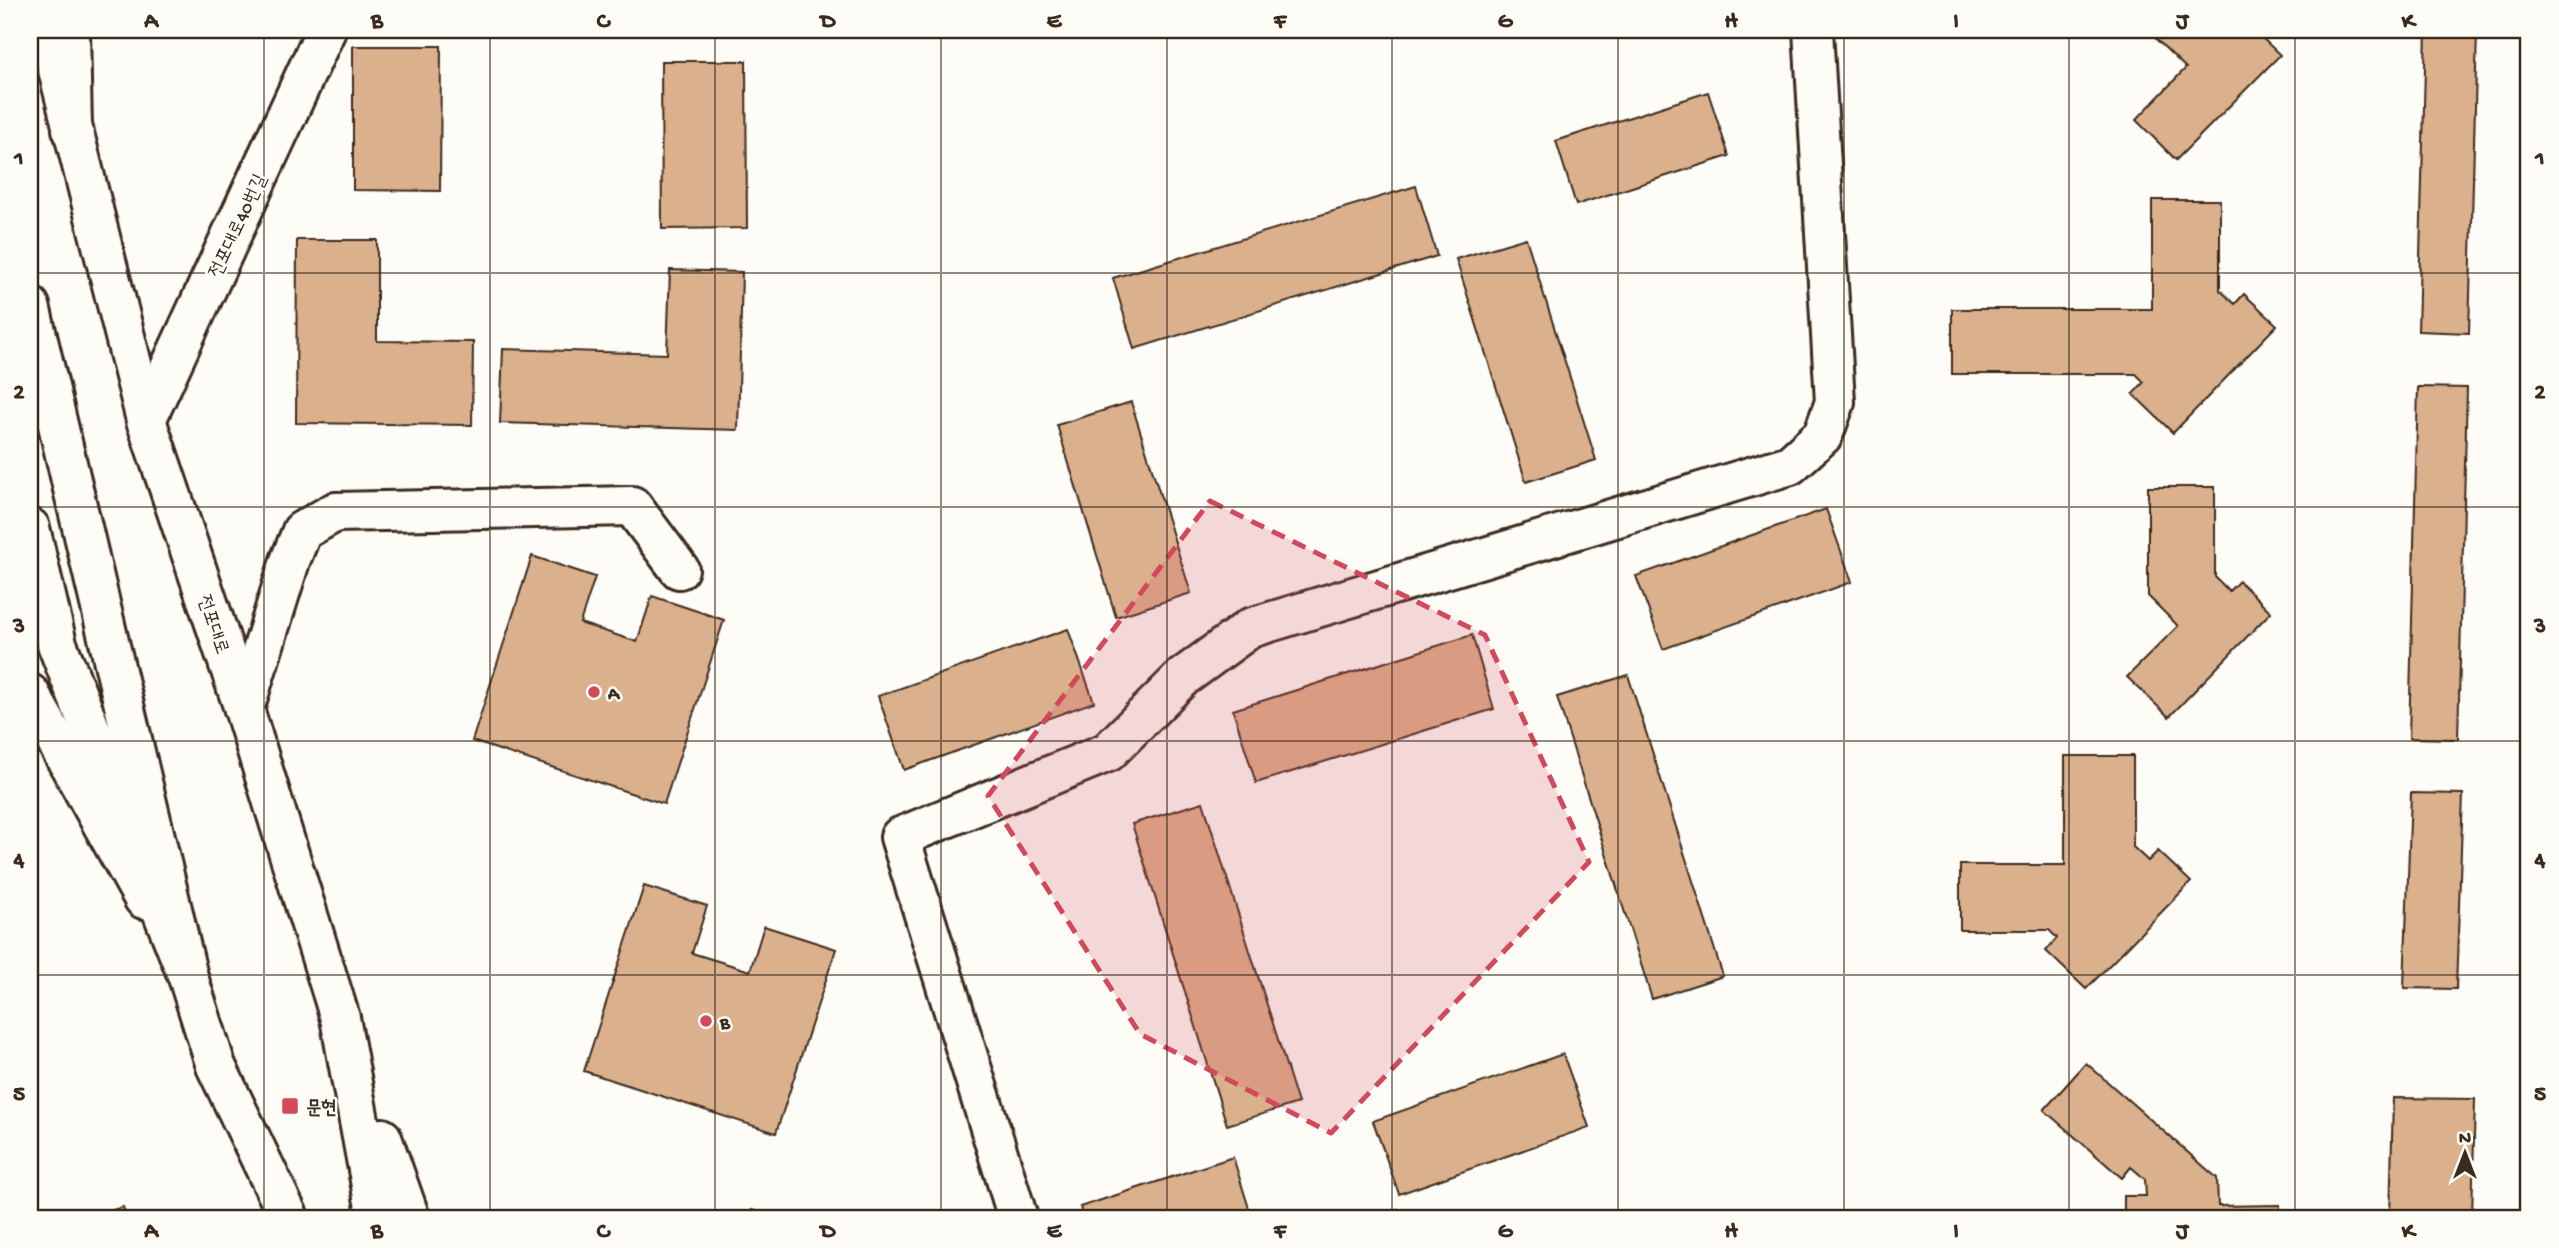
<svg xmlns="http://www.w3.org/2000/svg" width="2559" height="1248" font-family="'Gochi Hand','Poor Story',sans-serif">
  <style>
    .building { fill: #dbb08c; stroke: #3b2a1e; stroke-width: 2 }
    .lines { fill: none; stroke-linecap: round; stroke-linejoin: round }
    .minor-casing { stroke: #3b2a1e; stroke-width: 44 }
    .major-casing { stroke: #3b2a1e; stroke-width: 44 }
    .highway-casing { stroke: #3b2a1e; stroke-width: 44 }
    .minor { stroke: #fdfcf7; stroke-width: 38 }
    .major { stroke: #fdfcf7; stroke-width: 38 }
    .highway { stroke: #fdfcf7; stroke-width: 38 }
    .marked { fill: #d1495b; fill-opacity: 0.2; stroke: #d1495b; stroke-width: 5; stroke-dasharray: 14 9; stroke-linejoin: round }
    .grid { fill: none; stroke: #3b2a1e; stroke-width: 2; stroke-opacity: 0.55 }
    .poi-dot { fill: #d1495b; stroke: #fdfcf7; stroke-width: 2.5 }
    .labels { text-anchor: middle; stroke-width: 5; stroke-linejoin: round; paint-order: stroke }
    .street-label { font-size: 19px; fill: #3b2a1e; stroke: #fdfcf7 }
    .poi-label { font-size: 19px; font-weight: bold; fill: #3b2a1e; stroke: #fdfcf7; text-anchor: start }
    .neatline { fill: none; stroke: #3b2a1e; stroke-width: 2.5 }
    .grid-label { font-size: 23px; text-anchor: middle; font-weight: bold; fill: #3b2a1e }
  </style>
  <rect width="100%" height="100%" fill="#fdfcf7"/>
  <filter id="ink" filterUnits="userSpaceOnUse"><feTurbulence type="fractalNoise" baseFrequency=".0143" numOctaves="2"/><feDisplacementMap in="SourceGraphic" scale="14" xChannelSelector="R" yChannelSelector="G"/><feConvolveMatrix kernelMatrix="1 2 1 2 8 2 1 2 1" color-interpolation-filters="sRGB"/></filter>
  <g filter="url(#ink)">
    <path class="building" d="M 2156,30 L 2234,30 L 2238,34 L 2241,30 L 2254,30 L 2280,55 L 2176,160 L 2136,120 L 2186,68 L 2156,39 Z
      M 2426,30 L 2477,31 L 2469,333 L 2418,331 Z
      M 353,46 L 441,46 L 440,191 L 353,190 Z
      M 661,61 L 746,61 L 747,228 L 662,229 Z
      M 1708,92 L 1729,156 L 1576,205 L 1556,141 Z
      M 1416,186 L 1437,256 L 1134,349 L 1113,278 Z
      M 2152,200 L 2220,200 L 2220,290 L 2235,304 L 2244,294 L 2277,325 L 2173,433 L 2133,394 L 2144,382 L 2136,374 L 1952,374 L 1952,309 L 2152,309 Z
      M 1526,238 L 1596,460 L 1526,482 L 1456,259 Z
      M 297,240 L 377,240 L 377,341 L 473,342 L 472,425 L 296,423 Z
      M 670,270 L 742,272 L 738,430 L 500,423 L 503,349 L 667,354 Z
      M 2418,387 L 2467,388 L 2458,739 L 2409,738 Z
      M 1131,402 L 1191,593 L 1116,617 L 1057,425 Z
      M 2148,487 L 2215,487 L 2215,577 L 2229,591 L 2239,581 L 2271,612 L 2169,717 L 2127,677 L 2178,626 L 2148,596 Z
      M 1826,509 L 1852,582 L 1663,649 L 1636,576 Z
      M 532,556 L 595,577 L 580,623 L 637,642 L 652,596 L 724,620 L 664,804 L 472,741 Z
      M 1068,629 L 1094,702 L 904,770 L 878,696 Z
      M 1472,635 L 1494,709 L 1256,783 L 1233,710 Z
      M 1628,675 L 1723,976 L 1652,999 L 1557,697 Z
      M 2065,756 L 2133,756 L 2133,847 L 2148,861 L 2158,851 L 2191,882 L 2086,989 L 2046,951 L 2057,938 L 2049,930 L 1960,930 L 1960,865 L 2065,865 Z
      M 2411,793 L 2463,794 L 2456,989 L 2404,988 Z
      M 1203,802 L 1298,1103 L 1227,1125 L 1132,824 Z
      M 644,886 L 707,906 L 692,953 L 750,971 L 764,926 L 836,949 L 776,1133 L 584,1071 Z
      M 1563,1054 L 1589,1127 L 1399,1194 L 1373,1121 Z
      M 2086,1063 L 2217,1178 L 2218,1206 L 2280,1205 L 2280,1218 L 2124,1218 L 2124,1196 L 2146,1196 L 2145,1179 L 2131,1167 L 2122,1178 L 2044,1110 Z
      M 2393,1098 L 2475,1099 L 2472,1218 L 2390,1218 Z
      M 1233,1157 L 1252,1218 L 1083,1218 L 1080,1207 Z
      M 123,1207 L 127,1218 L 86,1218 Z
      M 1398,1209 L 1401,1218 L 1370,1218 Z
      M 752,1210 L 777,1218 L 749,1218 Z"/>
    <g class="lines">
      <g class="minor-casing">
        <path id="minor" d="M 146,420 L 326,30
          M 30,694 L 144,899
          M 244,709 L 290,561 L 302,531 L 335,512 L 632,506 L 679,569
          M 1018,1218 L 900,837 L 1108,752 L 1183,677 L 1250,628 L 1790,465 L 1823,435 L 1835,402 L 1813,30"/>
      </g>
      <g class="major-casing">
        <path id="major" d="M 48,30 L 146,420 L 244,709 L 340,1018 L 377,1218
          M 30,306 L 188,977 L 216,1066 L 289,1218
          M 382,1138 L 410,1218"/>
      </g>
      <g class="highway-casing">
        <path id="highway" d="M 70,30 L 72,129
          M 30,528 L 57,644 L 188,977"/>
      </g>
      <use href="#minor" class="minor"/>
      <use href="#major" class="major"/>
      <use href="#highway" class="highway"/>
    </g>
  </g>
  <path class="marked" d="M 1210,501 L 1485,635 L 1589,862 L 1331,1133 L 1140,1034 L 988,796 Z"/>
  <path class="grid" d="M 264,30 L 264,1218M 490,30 L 490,1218M 715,30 L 715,1218M 941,30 L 941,1218M 1167,30 L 1167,1218M 1392,30 L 1392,1218M 1618,30 L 1618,1218M 1844,30 L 1844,1218M 2069,30 L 2069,1218M 2295,30 L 2295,1218M 30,273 L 2529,273M 30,507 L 2529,507M 30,741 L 2529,741M 30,975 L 2529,975"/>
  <g class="poi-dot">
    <circle cx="594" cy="692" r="7"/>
    <circle cx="706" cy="1021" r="7"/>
    <rect x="281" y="1097" width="18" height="18" rx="3.5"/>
  </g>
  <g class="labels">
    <g class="street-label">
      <text transform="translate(236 225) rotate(-65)" y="7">전포대로40번길</text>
      <text transform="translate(215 624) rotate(71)" y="7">전포대로</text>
    </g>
    <g class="poi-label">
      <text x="608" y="699">A</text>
      <text x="720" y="1028">B</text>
      <text x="306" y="1113">문현</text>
    </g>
  </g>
  <rect width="2559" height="1248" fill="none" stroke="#fdfcf7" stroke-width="77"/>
  <g transform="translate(2465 1153)" stroke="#fdfcf7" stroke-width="5" paint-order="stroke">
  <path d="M0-5L12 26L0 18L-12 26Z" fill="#3b2a1e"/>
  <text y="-10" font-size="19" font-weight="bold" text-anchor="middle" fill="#3b2a1e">N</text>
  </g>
  <rect x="38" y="38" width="2482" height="1172" class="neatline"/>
  <g class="grid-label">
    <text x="151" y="27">A</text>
    <text x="377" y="27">B</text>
    <text x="603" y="27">C</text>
    <text x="828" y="27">D</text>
    <text x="1054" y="27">E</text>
    <text x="1280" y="27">F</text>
    <text x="1505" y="27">G</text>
    <text x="1731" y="27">H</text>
    <text x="1956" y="27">I</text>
    <text x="2182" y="27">J</text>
    <text x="2408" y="27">K</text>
    <text x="19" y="164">1</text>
    <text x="2540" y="164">1</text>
    <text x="19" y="398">2</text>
    <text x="2540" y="398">2</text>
    <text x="19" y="632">3</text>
    <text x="2540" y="632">3</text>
    <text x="19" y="866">4</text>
    <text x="2540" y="866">4</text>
    <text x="19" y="1100">5</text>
    <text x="2540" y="1100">5</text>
    <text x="151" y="1237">A</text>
    <text x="377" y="1237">B</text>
    <text x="603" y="1237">C</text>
    <text x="828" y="1237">D</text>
    <text x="1054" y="1237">E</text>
    <text x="1280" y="1237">F</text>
    <text x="1505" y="1237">G</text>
    <text x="1731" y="1237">H</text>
    <text x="1956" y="1237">I</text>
    <text x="2182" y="1237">J</text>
    <text x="2408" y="1237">K</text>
  </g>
</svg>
